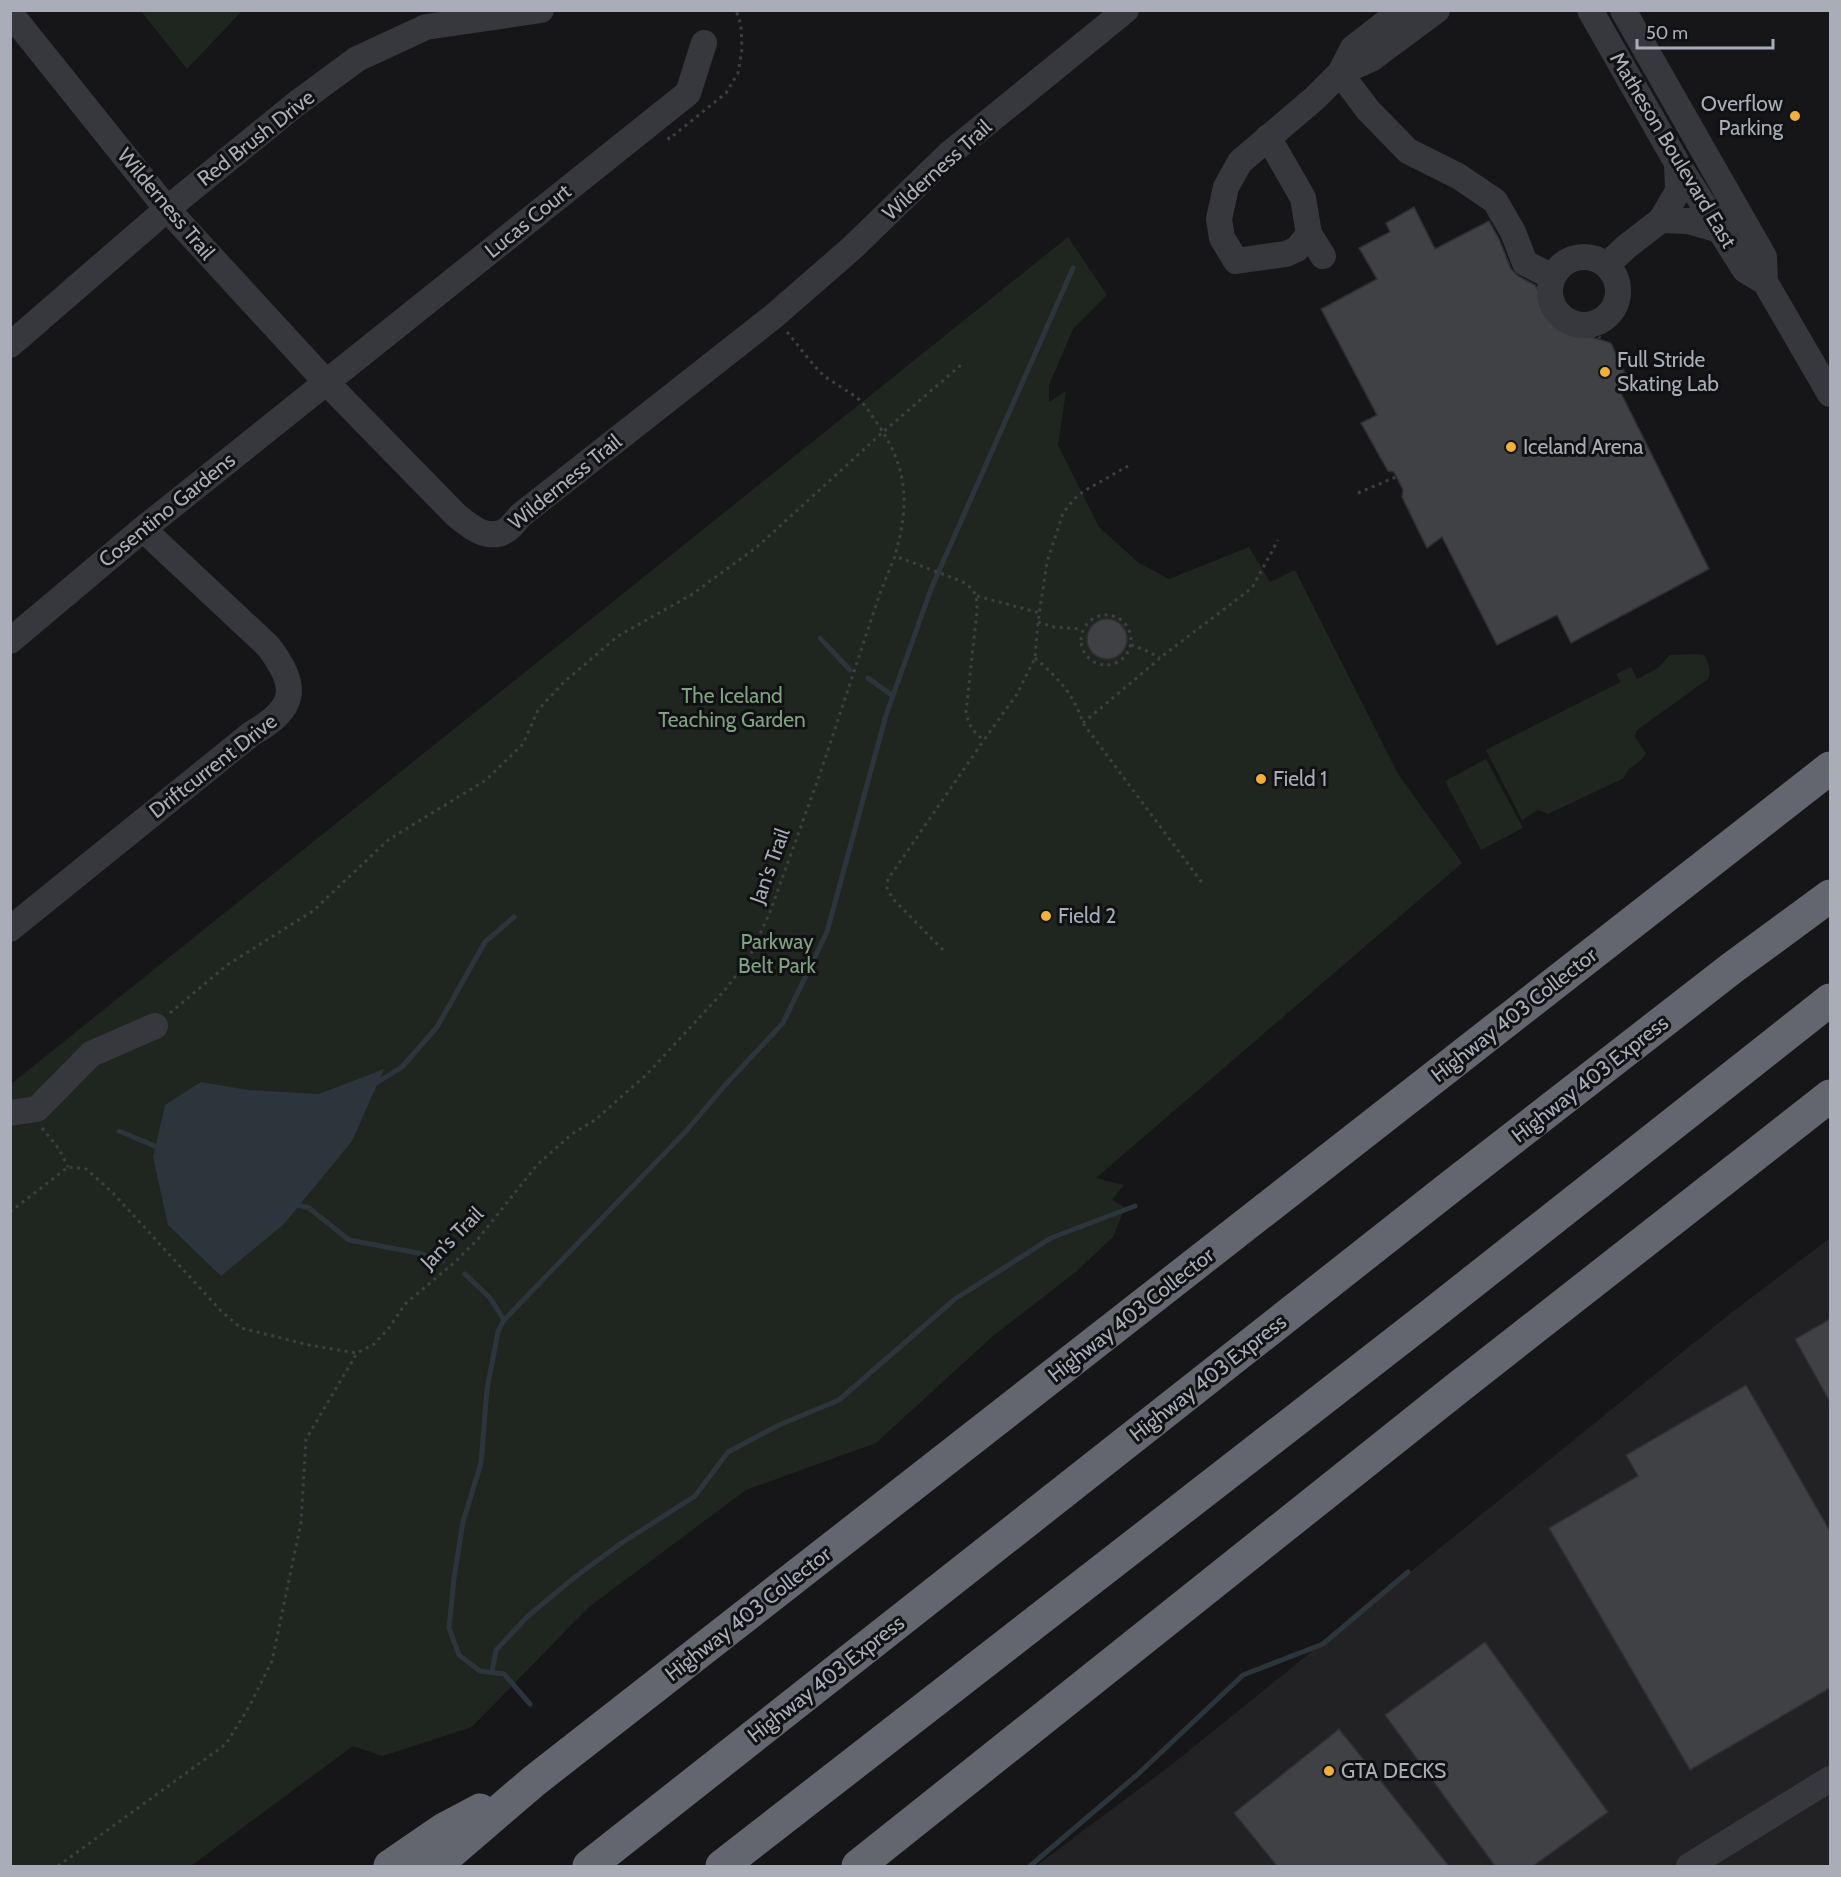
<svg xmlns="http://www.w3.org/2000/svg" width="1841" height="1877" font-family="Cabin,sans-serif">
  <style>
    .built { fill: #222225 }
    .green { fill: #1e261f }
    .water { fill: #2c353c }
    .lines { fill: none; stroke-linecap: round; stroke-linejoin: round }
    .stream { stroke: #2c353c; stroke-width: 5 }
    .building { fill: #404145; stroke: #303034; stroke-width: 1.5 }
    .path { stroke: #3d3f44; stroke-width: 3; stroke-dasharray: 3 4.5; stroke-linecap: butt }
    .minor { stroke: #37383d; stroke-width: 26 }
    .highway { stroke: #63666e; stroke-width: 33 }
    .poi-dot { fill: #f2b134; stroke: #111113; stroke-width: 2 }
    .labels { text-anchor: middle; stroke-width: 6; stroke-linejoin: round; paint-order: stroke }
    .poi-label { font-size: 21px; fill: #a8adb8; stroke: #111113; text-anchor: start }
    .street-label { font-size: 21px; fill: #a8adb8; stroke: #111113 }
    .park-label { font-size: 21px; fill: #7fa381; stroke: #111113 }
  </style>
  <rect width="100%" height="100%" fill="#161618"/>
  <path class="built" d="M 1830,1238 L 1830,1866 L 1036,1866 L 1170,1766 L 1731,1313 Z"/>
  <path class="green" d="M 141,11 L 242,11 L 187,69 Z
    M 1068,237 L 1107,295 L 1073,329 L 1049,385 L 1049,402 L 1066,391 L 1058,445 L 1099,527 L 1139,563 L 1169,579 L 1249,547 L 1270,582 L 1295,570 L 1398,774 L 1462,863 L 1096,1178 L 1124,1185 L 1112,1200 L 1125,1207 L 1113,1237 L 1077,1271 L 993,1336 L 876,1443 L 746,1490 L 589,1607 L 472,1727 L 383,1756 L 353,1746 L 191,1866 L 11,1866 L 11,1084 Z
    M 1695,654 L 1704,655 C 1709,662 1711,672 1708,679 L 1637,730 L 1635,737 L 1646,753 C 1641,764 1627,766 1624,778 L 1548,814 L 1538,810 L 1522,820 L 1486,750 L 1621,682 L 1616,674 L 1631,667 L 1637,679 L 1658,668 L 1670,655 Z
    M 1486,759 L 1523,828 L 1481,850 L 1445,781 Z"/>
  <path class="water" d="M 384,1069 L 352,1141 L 284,1224 L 221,1276 L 168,1225 L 153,1157 L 165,1105 L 201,1082 L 248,1090 L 319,1094 Z"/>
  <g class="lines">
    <path class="stream" d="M 820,638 L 850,670
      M 868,678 L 893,696
      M 373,1085 L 402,1067 L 437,1027 L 485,942 L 514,917
      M 119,1131 L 162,1149
      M 294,1204 L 309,1208 L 349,1240 L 418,1253 L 443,1261
      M 465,1274 L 490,1298 L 504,1320
      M 492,1672 L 496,1650 L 528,1616 L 575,1577 L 620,1544 L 695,1496 L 728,1452 L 779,1425 L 839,1400 L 955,1299 L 1051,1238 L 1135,1206
      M 530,1704 L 504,1674 L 480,1671 L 459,1655 L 449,1628 L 454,1578 L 463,1522 L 481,1463 L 487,1389 L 498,1332 L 504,1320 L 687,1130 L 727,1083 L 783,1023 L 827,932 L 886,715 L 931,589 L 1073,268
      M 1030,1866 L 1137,1775 L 1243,1675 L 1323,1644 L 1408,1572"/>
  </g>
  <path class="building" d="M 1414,207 L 1435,249 L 1489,221 L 1499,239 L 1511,269 L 1518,276 L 1535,285 L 1560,327 L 1611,343 L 1625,373 L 1619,389 L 1709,569 L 1571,643 L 1557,615 L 1497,645 L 1442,537 L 1427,548 L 1402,497 L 1403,490 L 1394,472 L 1388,471 L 1361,423 L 1377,415 L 1321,309 L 1377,279 L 1359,248 L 1390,232 L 1386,223 Z
    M1087 639a20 20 0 1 1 40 0a20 20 0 1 1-40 0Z
    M 1830,1319 L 1830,1402 L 1795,1339 Z
    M 1746,1385 L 1830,1531 L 1830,1688 L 1690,1770 L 1549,1528 L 1638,1476 L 1626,1455 Z
    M 1485,1642 L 1608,1812 L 1533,1866 L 1495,1866 L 1385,1715 Z
    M 1339,1729 L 1449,1866 L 1277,1866 L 1234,1813 Z"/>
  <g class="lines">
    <path class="path" d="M 668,137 L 669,139 L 726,93 L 738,73 L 742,49 L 741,25 L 736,10
      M 1591,324 L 1600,338
      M 787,332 C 798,345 808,359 819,371 C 829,381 842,387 853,395 C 864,402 870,413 877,423 C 908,468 910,504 895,555
      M 1358,493 L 1396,477
      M 977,596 L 1040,613
      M1081 640a25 25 0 1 1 50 0a25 25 0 1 1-50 0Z
      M 1038,622 L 1054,627 L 1082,629
      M 1131,645 L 1145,650 L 1160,658
      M 1035,658 C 1059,679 1073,693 1083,723 L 1203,884
      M 1083,723 L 1165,654 L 1252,588 L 1278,540
      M 943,950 L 893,899 L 887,888 L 888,879 L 984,740
      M 170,1013 L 227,965 L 313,911 L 388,840 L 486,780 L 523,744 L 538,710 L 563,683 L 618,636 L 691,595 L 757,547 L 883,432 L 961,365
      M 42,1128 L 59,1149 L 68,1167
      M 10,1212 L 68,1167 L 86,1169 L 113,1193 L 221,1311 L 241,1328 L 309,1345 L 357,1353 L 374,1344 L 389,1328 L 405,1304 L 455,1262 L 478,1239 L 537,1165 L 572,1134 L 595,1120 L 646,1075 L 725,990 L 749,958 L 770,912 L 822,768 L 880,593 L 895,556 L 961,581 C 976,590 977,595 977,611 L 966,712 C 968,725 974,733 984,740 L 1017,694 L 1035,658 L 1038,622 L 1047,562 L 1063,513 L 1074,499 L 1084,491 L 1128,466
      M 58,1866 L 226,1744 L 250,1705 L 272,1661 L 301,1523 L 306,1439 L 357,1353"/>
    <path class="minor" d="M 1590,10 L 1677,163 L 1745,270 L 1765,282
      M 1623,10 L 1764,257 L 1765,282 L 1830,394
      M 10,13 L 167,209 L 327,383 L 456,515 C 470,527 490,543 508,529 C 513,525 517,519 521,515 L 774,316 L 852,248 L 950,153 L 1126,10
      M 1340,73 L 1368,110 L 1408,151 L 1458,176 L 1495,201 L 1513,232 L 1525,263 L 1553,277
      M 1340,73 L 1371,59 L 1437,10
      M 1268,137 L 1303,198 L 1309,234 L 1323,256
      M 1661,220 L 1688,221 L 1720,230
      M 1309,234 L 1297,249 L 1286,254 L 1236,261 L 1222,238 L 1219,219 L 1226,187 L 1240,162 L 1315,98 L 1340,73 L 1353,48 L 1402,10
      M1550 291a34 34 0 1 1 68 0a34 34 0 1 1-68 0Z
      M 1607,265 L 1626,247 L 1661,220 L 1678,191 L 1677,163
      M 10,345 L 167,209 L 296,104 L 357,59 L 426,27 L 541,10
      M 10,641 L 143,529 L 688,93 L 704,43
      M 10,929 L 251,734 C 296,708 300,688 268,646 L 143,529
      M 10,1113 L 37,1109 L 91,1054 L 155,1026
      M 1689,1866 L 1830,1779"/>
    <path class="highway" d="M 390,1866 L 444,1829 L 480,1810
      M 435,1866 L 534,1781 L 1830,768
      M 589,1866 L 1449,1188 L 1732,968 L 1830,896
      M 722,1866 L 1427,1318 L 1830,1000
      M 858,1866 L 1455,1390 L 1830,1096"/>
  </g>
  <g class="poi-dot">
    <circle cx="1795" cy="116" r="6"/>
    <circle cx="1605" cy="372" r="6"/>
    <circle cx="1511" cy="447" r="6"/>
    <circle cx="1261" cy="779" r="6"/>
    <circle cx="1046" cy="916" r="6"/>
    <circle cx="1329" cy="1771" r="6"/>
  </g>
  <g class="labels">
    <g class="poi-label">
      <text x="1783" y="111" text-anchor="end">Overflow<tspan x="1783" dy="24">Parking</tspan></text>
      <text x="1617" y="367">Full Stride<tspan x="1617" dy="24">Skating Lab</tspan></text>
      <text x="1523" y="454">Iceland Arena</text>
      <text x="1273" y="786">Field 1</text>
      <text x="1058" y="923">Field 2</text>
      <text x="1341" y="1778">GTA DECKS</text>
    </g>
    <g class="street-label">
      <text transform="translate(256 138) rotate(-38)" y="7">Red Brush Drive</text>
      <text transform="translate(1673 150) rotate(59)" y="7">Matheson Boulevard East</text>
      <text transform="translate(937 170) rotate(-42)" y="7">Wilderness Trail</text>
      <text transform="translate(166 204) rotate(50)" y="7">Wilderness Trail</text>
      <text transform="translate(528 221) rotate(-39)" y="7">Lucas Court</text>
      <text transform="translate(565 482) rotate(-39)" y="7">Wilderness Trail</text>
      <text transform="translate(167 510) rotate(-39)" y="7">Cosentino Gardens</text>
      <text transform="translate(213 766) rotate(-38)" y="7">Driftcurrent Drive</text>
      <text transform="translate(770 866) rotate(-70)" y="7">Jan's Trail</text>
      <text transform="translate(1514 1015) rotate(-38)" y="7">Highway 403 Collector</text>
      <text transform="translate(1590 1079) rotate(-38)" y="7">Highway 403 Express</text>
      <text transform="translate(452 1238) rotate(-45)" y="7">Jan's Trail</text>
      <text transform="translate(1131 1315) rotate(-38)" y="7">Highway 403 Collector</text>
      <text transform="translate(1208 1378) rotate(-38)" y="7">Highway 403 Express</text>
      <text transform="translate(748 1614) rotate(-38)" y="7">Highway 403 Collector</text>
      <text transform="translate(826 1679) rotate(-38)" y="7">Highway 403 Express</text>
    </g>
    <g class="park-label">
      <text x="732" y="703">The Iceland<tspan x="732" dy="24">Teaching Garden</tspan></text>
      <text x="777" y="949">Parkway<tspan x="777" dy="24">Belt Park</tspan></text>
    </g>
  </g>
  <rect width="1841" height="1877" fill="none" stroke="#a8adb8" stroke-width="24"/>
  <path d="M1637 39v9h136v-9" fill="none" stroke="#a8adb8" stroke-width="3"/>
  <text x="1646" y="39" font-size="18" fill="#a8adb8" stroke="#111113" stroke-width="4.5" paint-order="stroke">50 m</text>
</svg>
